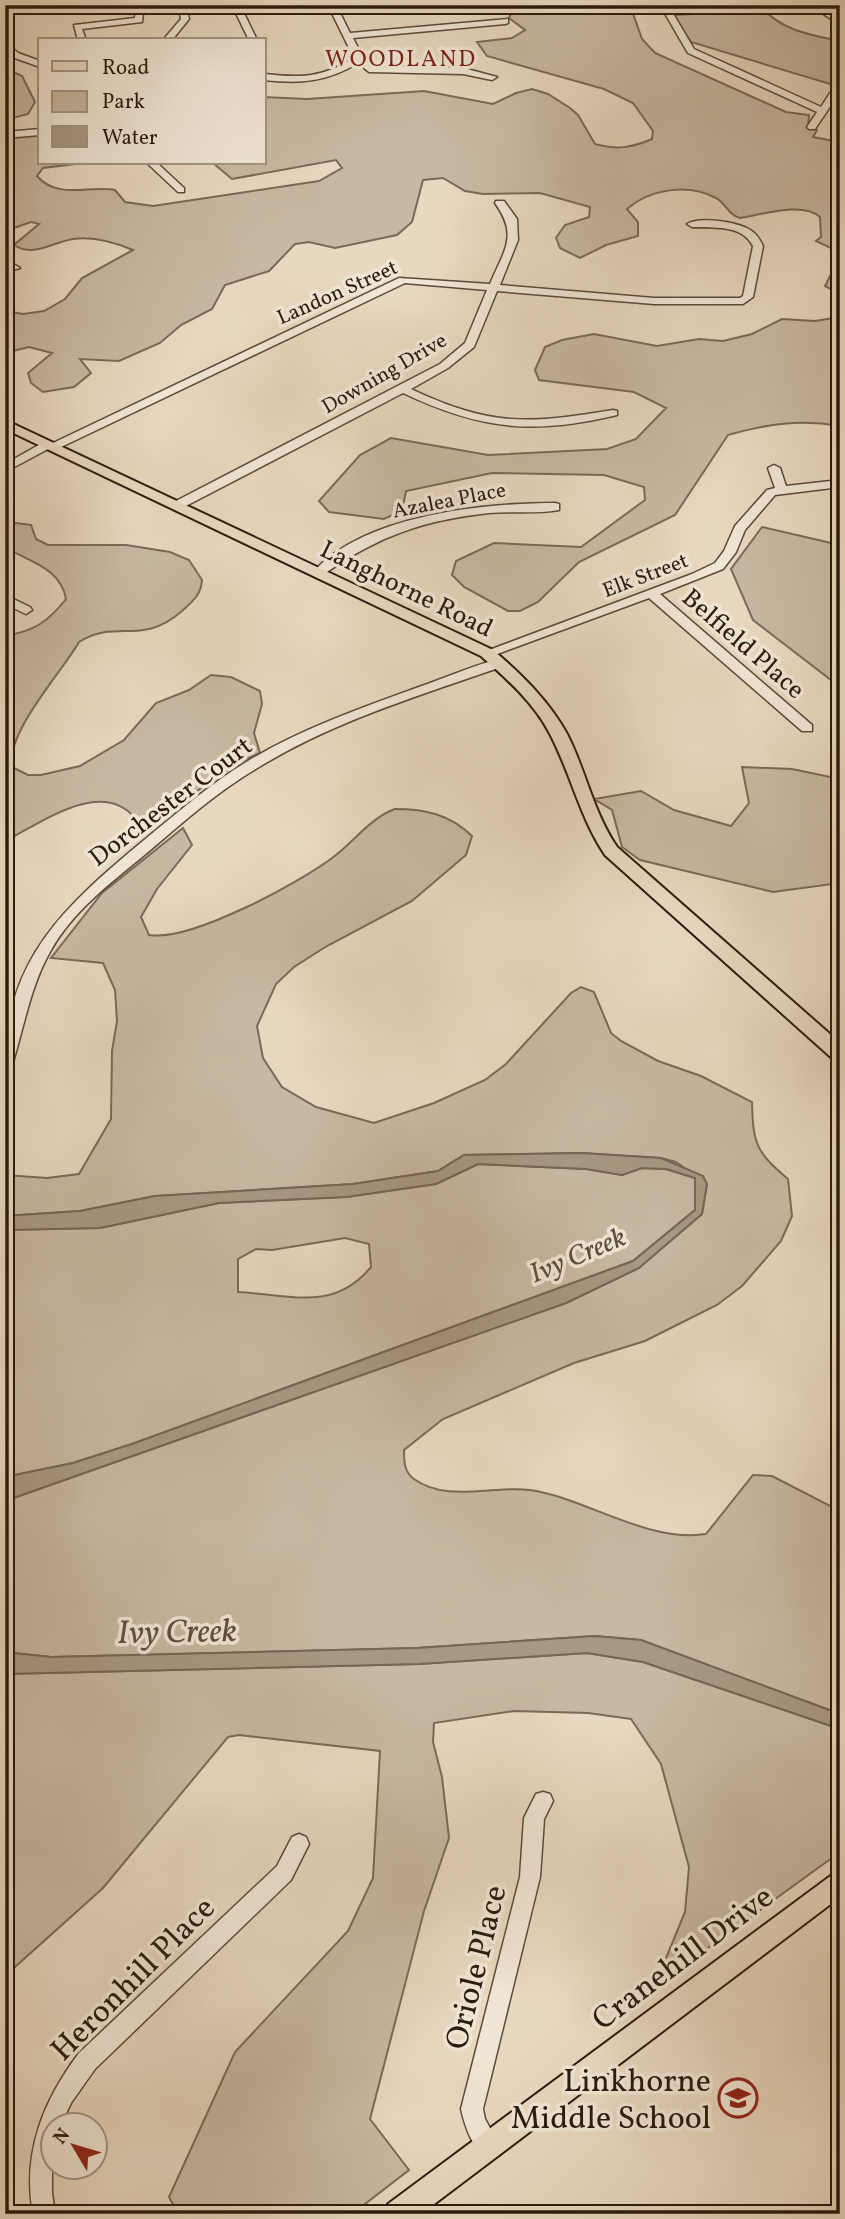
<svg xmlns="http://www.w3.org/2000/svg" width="845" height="2219" font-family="Vollkorn,serif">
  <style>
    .green { fill: #c8b8a1; stroke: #7a6a57; stroke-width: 2; fill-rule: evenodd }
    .water { fill: #a89882; stroke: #766653; stroke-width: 2 }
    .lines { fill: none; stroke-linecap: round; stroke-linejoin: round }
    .minor-casing { stroke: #5b4a3a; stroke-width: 3 }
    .major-casing { stroke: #2c1b0d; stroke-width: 4 }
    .minor { fill: #f0e6d5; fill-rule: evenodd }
    .major { fill: #e8d8bf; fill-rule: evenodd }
    .labels { text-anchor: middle; stroke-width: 7; stroke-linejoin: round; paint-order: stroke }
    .far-street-label { font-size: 21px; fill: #2c1b0d; stroke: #f0e6d5 }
    .far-neighbourhood-label { font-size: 23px; letter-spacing: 2px; fill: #7a1f14; stroke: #f0e6d5 }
    .street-label { font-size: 26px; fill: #2c1b0d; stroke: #f0e6d5 }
    .water-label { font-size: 28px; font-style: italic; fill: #5e4d3c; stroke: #f0e6d5 }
    .near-street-label { font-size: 32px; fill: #2c1b0d; stroke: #f0e6d5 }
    .near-poi-label { font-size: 32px; fill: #2c1b0d; stroke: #f0e6d5; text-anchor: end }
    .near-water-label { font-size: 33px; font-style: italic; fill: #5e4d3c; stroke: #f0e6d5 }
  </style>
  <rect width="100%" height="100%" fill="#e8d8bf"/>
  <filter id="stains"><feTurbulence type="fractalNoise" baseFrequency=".00286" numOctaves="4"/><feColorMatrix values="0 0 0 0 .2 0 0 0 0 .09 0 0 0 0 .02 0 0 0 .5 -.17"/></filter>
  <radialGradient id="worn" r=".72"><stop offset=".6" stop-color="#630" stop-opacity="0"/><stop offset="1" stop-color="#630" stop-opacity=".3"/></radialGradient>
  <path class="green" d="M 409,5 L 630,5 L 642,39 L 655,53 L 786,112 L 809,115 L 808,127 L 817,130 L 813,137 L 840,142 L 840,294 L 825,286 L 839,258 L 831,248 L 816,241 L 821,237 L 820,217 C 803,201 761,215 740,218 C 728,215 726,203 716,198 C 688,183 650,189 627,209 L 638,222 L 638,236 L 606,245 L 580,258 L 560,248 L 556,238 L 565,225 L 589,217 L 590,207 L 540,193 L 483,194 L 465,191 L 443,178 L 423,180 L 412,222 L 397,235 L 335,248 L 309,242 L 295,244 L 269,271 L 225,285 L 212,309 L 181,325 L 160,343 L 119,361 L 80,359 L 91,373 L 74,387 L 43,392 L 31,383 L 28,373 L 52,353 L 29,347 L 5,353 L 5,311 L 23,314 L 44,311 L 65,299 L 82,278 L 133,250 C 114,242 93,236 73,239 C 52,242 34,258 14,245 L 39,224 L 31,222 L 5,231 L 5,137 L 40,135 L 40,163 L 83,163 L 43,168 L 37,176 C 58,200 88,185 115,190 L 125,202 L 153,206 L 319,181 L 342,168 L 336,160 L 232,179 L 213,163 L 264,163 L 264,97 L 307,99 L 424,91 L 493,104 L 516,93 L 532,89 L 548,94 L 570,108 L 578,115 L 595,144 C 617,150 631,148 652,139 L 653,131 L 633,103 L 604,89 L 487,56 L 477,42 L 512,38 L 525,30 L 509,18 L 512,11 Z
    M 719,5 L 759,5 C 780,29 805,34 835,40 L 840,44 L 840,87 L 691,42 L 673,15 L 715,13 Z
    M 5,68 L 22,76 L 35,102 L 28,114 L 5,120 Z
    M 840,317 L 840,426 C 800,419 767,424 728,435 L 675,515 L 579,562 L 538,602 L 520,611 L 508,611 L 464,587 L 452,575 L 456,561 L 494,543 L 581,547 L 645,500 L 644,487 L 604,475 L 492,473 L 406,491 L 402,511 L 384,519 L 329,512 L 319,501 L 360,455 L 391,438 L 488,455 L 607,449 L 636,439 L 666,408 L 634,392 L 539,380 L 535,370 L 545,347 L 562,340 L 594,334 L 657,346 L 699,339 L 723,341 L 752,334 L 782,319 L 815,321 Z
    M 15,523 L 31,525 L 36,539 L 48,545 L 126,545 L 170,552 L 189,560 L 202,580 C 201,595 193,601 182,611 C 141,647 117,618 79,642 C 65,668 0,739 14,768 L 28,775 L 41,775 L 80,766 L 124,740 L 156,703 L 189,690 L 211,675 L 231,677 L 260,691 L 262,704 L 254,733 L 260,753 C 223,767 168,813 137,840 L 133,837 L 135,818 C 101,777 40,824 5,841 L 5,636 C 34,631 48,622 66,599 C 61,568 29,562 5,547 L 5,527 Z
    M 762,527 L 840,545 L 840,687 L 753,620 L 731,569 Z
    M 742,767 L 792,769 L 840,779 L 840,883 L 773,892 L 640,860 L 622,847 L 612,810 L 594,799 L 641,791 L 674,810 L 731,826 L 749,803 Z
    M 395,809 C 425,809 449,814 472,836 L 466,855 L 412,901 L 327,946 L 294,967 L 276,984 L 257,1026 L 263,1058 L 282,1087 L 316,1107 L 374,1123 L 434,1103 L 485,1080 L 506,1064 L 571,993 L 581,987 L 594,992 L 611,1033 L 621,1041 L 658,1061 L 701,1076 L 752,1102 C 753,1144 756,1152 788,1179 L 792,1216 L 781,1241 L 742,1286 L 717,1305 L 645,1341 L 574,1363 L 443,1419 L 404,1450 C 404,1461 404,1472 414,1479 C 447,1503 493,1485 530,1490 C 586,1498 647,1543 706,1534 L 753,1475 L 772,1476 L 834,1508 L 840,1507 L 840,1714 L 641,1640 L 595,1636 L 417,1648 L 51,1657 L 5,1652 L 5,1501 L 566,1303 L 639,1268 L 702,1214 L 707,1184 L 676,1162 L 661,1158 L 581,1153 L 464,1155 L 438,1171 L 353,1184 L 155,1196 L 80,1211 L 5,1216 L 5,1175 L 47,1178 L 79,1174 L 111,1119 L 112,1051 L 117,1021 L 115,990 L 103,963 L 51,958 L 102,893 L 183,828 L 192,845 L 157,889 L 141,917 L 149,935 C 190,942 302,882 336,855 C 355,840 372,817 395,809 Z
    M 478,1164 L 586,1169 L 622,1175 L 642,1168 L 666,1169 L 695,1178 L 695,1210 L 633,1261 L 132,1444 L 73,1463 L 5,1477 L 5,1230 L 100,1228 L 219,1203 L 346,1197 L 436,1184 ZM 345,1238 L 369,1244 L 371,1267 C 334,1312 291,1295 238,1292 L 238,1259 L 256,1249 L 272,1250 Z
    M 587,1653 L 643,1662 L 840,1729 L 840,1852 L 654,1987 L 685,1912 L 689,1867 L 661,1764 L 631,1719 L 588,1713 L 514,1711 L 434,1723 L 433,1742 L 442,1777 L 449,1838 L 424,1911 L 370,2119 L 409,2170 L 352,2214 L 178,2214 L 169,2197 L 235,2052 L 348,1931 L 373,1878 L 380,1751 L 239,1735 L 228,1737 L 103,1888 L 5,1976 L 5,1674 L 419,1664 Z"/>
  <path class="water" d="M 581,1153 L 661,1158 L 703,1176 L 707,1184 L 702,1214 L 639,1268 L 566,1303 L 5,1501 L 5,1477 L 73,1463 L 132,1444 L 633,1261 L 695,1210 L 695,1178 L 666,1169 L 642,1168 L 622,1175 L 586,1169 L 478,1164 L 436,1184 L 346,1197 L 219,1203 L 100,1228 L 5,1230 L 5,1216 L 80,1211 L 155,1196 L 353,1184 L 438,1171 L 464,1155 Z
    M 595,1636 L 641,1640 L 840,1714 L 840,1729 L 643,1662 L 587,1653 L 419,1664 L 5,1674 L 5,1652 L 51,1657 L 417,1648 Z"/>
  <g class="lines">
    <g class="minor-casing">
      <path id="minor" d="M 59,5 L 77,5 L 73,8 Z
        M 136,5 L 144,5 L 142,22 L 82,29 L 86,40 L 78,40 L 74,25 L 135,18 Z
        M 178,5 L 186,5 L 189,19 L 172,40 L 163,40 L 181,19 Z
        M 232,5 L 240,5 L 257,40 L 249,40 Z
        M 328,5 L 336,5 L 350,33 L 508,19 L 508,23 L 505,24 L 353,38 L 363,58 L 371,66 L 463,68 L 497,77 L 492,80 L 463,74 L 369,72 L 358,63 C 327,82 300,84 264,80 L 264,74 C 302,78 321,78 354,58 Z
        M 660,5 L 668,5 L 694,49 L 821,107 L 830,93 L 840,93 L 840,99 L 836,98 L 815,129 L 809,129 L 807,127 L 817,112 L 688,53 Z
        M 810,5 L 820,5 L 840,18 L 840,25 Z
        M 5,41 L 18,53 L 40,61 L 40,67 L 12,57 L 5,50 Z
        M 40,129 L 40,135 L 5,138 L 5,132 Z
        M 147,163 L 157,163 L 184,188 L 184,192 L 178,192 Z
        M 496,201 L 504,201 L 517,219 L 518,240 L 500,285 L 654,298 L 740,298 L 743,296 L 753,246 C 742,224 713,228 692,227 L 687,224 C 700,216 741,222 753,232 C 758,236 760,240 763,246 L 753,297 L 743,304 L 654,304 L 497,291 L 474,347 L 448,368 L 411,389 C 492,427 527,424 613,410 L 617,411 L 617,415 C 533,435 481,430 403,393 L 182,508 L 174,508 L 174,502 L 440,364 L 465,343 L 487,290 L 405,283 L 57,449 L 48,449 L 5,472 L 5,464 L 44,442 L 53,443 L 399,278 L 490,284 C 504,250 519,236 495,203 Z
        M 5,266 L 15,265 L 20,268 L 5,272 Z
        M 774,465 L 780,468 L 786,486 L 840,480 L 840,487 L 775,495 L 745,530 L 736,552 L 723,569 L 660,594 L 812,725 L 812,731 L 802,731 L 649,598 L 492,656 L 482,656 L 481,653 L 692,574 L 715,563 L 724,551 L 735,526 L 767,490 L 775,488 L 768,468 Z
        M 555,503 L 559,504 L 559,510 C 537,514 512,511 489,513 C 424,520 378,536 324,574 L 320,575 L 314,571 C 366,515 483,503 555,503 Z
        M 5,595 L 30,607 L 32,610 L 26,614 L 5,604 Z
        M 499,659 L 504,660 L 504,666 C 421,695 334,721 259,767 C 216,792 179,826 142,857 C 108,885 71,913 50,952 C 31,985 24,1026 13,1062 L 5,1067 C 5,959 65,906 143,841 C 177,813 210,784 248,761 C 301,729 361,708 419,687 C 445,678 472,666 499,659 Z
        M 543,1792 L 550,1794 L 553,1801 L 544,1819 L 540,1877 L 483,2109 L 485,2119 L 500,2146 L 497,2154 L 489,2157 C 472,2150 465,2126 461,2109 L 520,1877 L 524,1818 L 536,1794 Z
        M 299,1834 L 306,1837 L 309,1844 L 291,1880 L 95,2069 L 71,2103 L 61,2124 L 52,2124 L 52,2193 L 55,2214 L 33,2214 C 22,2153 43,2101 79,2053 L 277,1866 L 292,1837 Z"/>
    </g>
    <g class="major-casing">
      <path id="major" d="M 5,420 L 493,650 C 521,674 549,701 567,734 C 586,771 593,812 617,847 L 840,1043 L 840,1061 L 833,1059 L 605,855 C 579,816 571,773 549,732 C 533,702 507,679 481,656 L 5,429 Z
        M 840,1869 L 840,1897 L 421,2214 L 384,2214 L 388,2204 Z"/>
    </g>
    <use href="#minor" class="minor"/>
    <use href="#major" class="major"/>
  </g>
  <defs>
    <g id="school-ring" transform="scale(2.0125)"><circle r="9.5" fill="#f0e6d5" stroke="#8f2418" stroke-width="1.5"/><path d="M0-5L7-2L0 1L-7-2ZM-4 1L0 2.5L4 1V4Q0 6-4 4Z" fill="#8f2418"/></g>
  </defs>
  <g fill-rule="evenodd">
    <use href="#school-ring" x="738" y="2098"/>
  </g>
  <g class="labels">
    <g class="far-street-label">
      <text transform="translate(337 292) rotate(-24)" y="7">Landon Street</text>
      <text transform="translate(384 373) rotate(-30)" y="7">Downing Drive</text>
      <text transform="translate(449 500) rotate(-11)" y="7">Azalea Place</text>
      <text transform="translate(645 575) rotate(-21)" y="7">Elk Street</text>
    </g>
    <g class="far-neighbourhood-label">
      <text x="401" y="66">WOODLAND</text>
    </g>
    <g class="street-label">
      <text transform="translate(407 588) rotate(26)" y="9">Langhorne Road</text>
      <text transform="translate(744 643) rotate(41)" y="9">Belfield Place</text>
      <text transform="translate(170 801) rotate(-37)" y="9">Dorchester Court</text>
    </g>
    <g class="water-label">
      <text transform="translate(577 1254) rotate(-23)" y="10">Ivy Creek</text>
    </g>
    <g class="near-street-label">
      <text transform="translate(682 1957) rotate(-37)" y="11">Cranehill Drive</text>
      <text transform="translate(475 1967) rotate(-76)" y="11">Oriole Place</text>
      <text transform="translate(132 1978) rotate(-45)" y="11">Heronhill Place</text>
    </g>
    <g class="near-poi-label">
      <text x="711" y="2091">Linkhorne<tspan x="711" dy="37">Middle School</tspan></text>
    </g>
    <g class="near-water-label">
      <text transform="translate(177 1630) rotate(-1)" y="12">Ivy Creek</text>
    </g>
  </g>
  <rect width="845" height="2219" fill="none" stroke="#e8d8bf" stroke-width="28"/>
  <rect x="7" y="7" width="831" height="2205" fill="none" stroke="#2c1b0d" stroke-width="3.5"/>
  <rect x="14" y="14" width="817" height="2191" fill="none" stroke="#2c1b0d" stroke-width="2"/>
  <rect x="38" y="38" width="228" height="126" fill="#f0e6d5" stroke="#a29585" stroke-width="2"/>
  <rect x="52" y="61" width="35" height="10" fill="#e8d8bf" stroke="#a29585" stroke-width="2"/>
  <text x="102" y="74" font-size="21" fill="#2c1b0d">Road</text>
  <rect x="52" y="91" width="35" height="21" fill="#c8b8a1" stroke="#a29585" stroke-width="2"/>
  <text x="102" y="108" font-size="21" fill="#2c1b0d">Park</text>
  <rect x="52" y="126" width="35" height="21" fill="#a89882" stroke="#a29585" stroke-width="2"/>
  <text x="102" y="144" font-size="21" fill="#2c1b0d">Water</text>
  <g transform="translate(74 2146) rotate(308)"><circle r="33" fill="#f0e6d5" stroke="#a29585" stroke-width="2"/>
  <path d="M0-5L12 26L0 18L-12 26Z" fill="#8f2418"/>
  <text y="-10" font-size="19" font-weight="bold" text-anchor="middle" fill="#2c1b0d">N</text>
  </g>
  <rect width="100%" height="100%" filter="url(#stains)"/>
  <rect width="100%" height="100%" fill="url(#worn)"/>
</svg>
